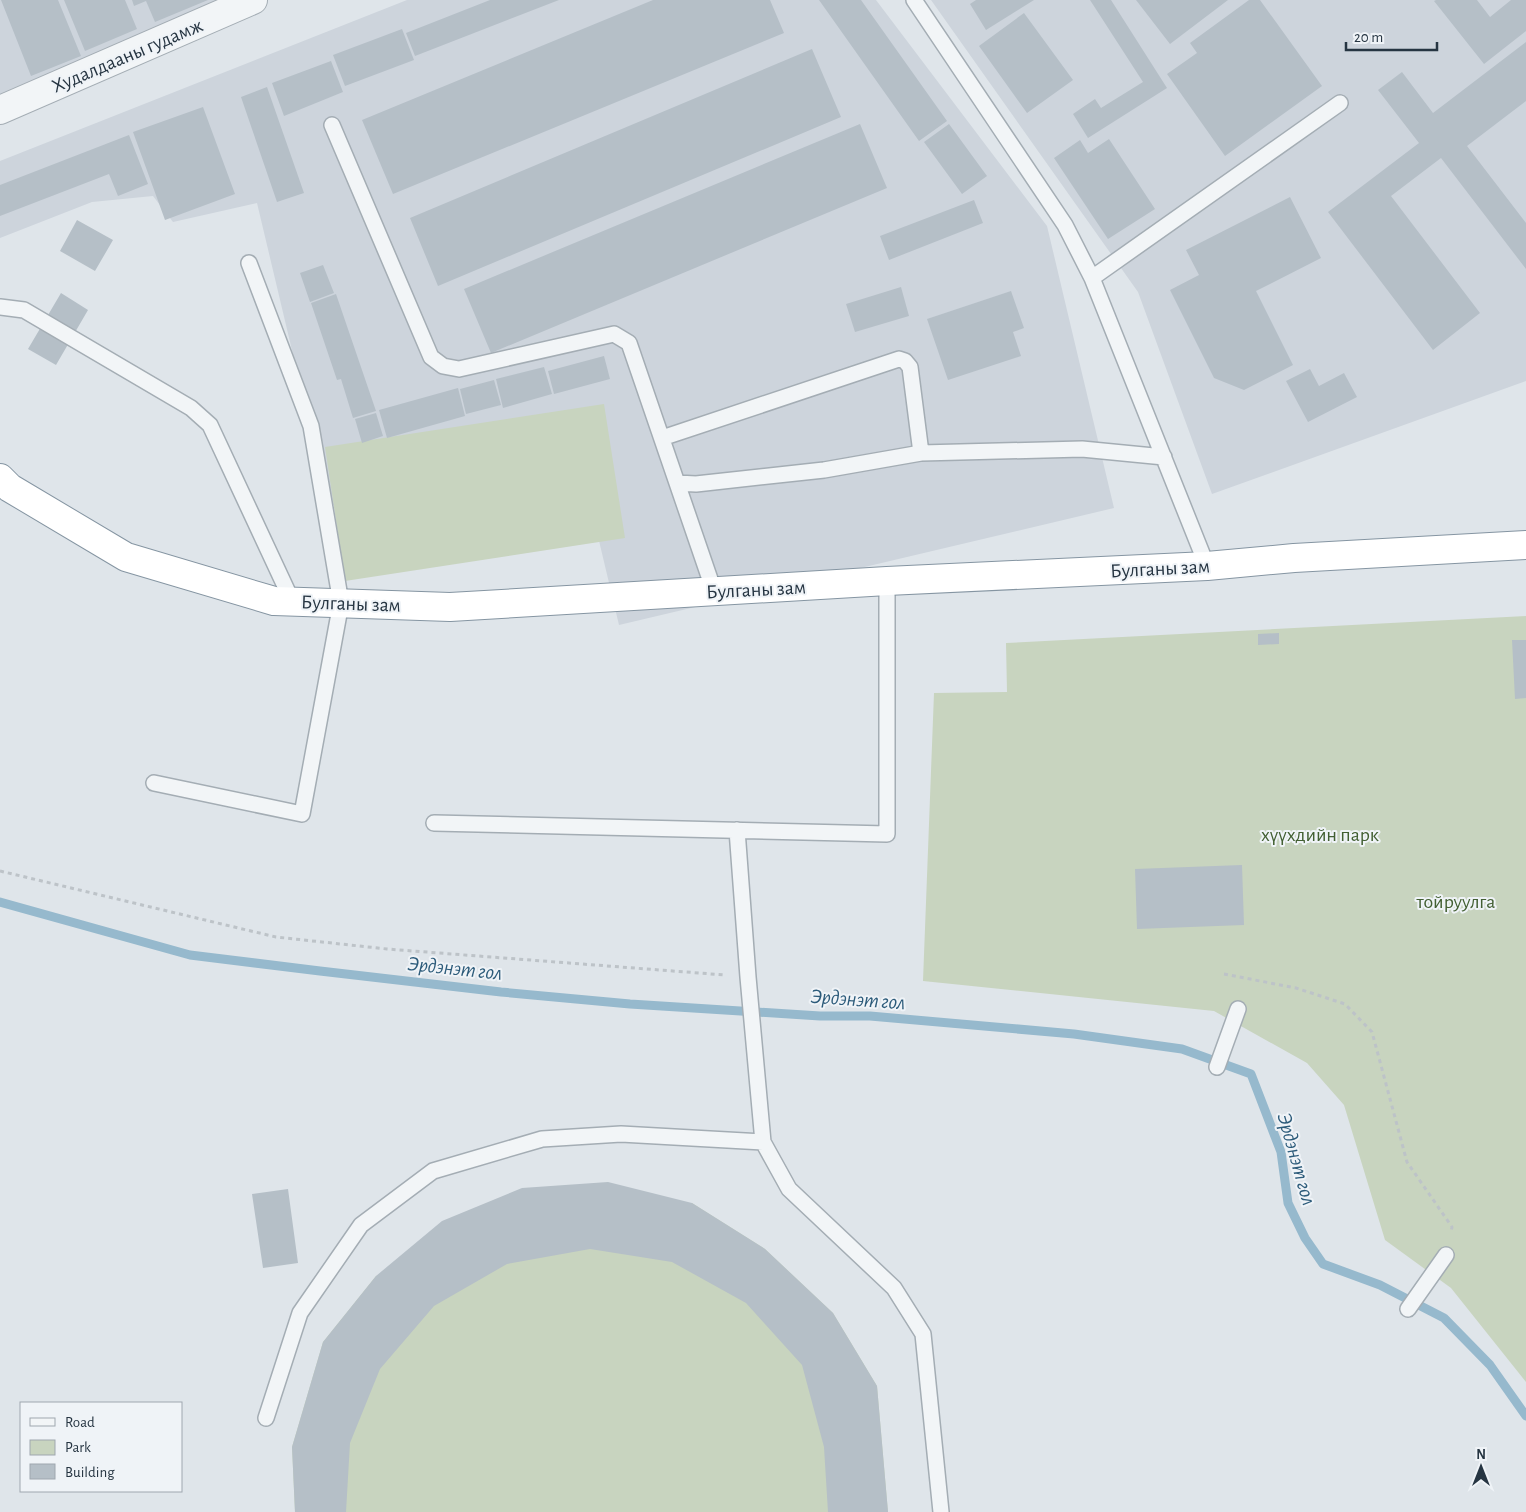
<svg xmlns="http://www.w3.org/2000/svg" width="1526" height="1512" font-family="'Alegreya Sans',sans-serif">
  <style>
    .built { fill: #cdd4dc }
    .green { fill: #c8d4bf }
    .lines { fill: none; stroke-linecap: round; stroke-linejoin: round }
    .stream { stroke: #96b9cd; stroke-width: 9 }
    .building { fill: #b5bfc7 }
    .lane-casing { stroke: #a4adb4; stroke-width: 18 }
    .street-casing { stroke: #a4adb4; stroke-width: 30 }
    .highway-casing { stroke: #8595a2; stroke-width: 30 }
    .path { stroke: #bdc3c8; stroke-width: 3; stroke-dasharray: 4 4; stroke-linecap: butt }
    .lane { stroke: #f2f5f7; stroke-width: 15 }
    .street { stroke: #f2f5f7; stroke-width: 28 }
    .highway { stroke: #fff; stroke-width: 28 }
    .labels { text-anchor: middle; stroke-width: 4; stroke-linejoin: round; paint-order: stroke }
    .street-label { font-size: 20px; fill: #263542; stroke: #eff3f7 }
    .park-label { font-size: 20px; fill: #425f32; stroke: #eff3f7 }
    .water-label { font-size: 21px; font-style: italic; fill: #2c5b7a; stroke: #eff3f7 }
  </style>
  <rect width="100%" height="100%" fill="#dfe5ea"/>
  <path class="built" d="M 0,0 L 230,0 L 0,101 Z
    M 407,0 L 876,0 L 1047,226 L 1114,508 L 619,625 L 577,448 L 329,506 L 257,203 L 173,222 L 153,196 L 92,202 L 0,238 L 0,161 Z
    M 931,0 L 1526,0 L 1526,381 L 1212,494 L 1138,292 Z"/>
  <path class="green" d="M 604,404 L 625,538 L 345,581 L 325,447 Z
    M 1526,616 L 1526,1382 L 1451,1288 L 1385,1240 L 1344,1105 L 1307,1063 L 1214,1011 L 923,981 L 934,693 L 1007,692 L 1006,643 Z
    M 692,1203 L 765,1249 L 833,1313 L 877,1386 L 888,1512 L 295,1512 L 292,1447 L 323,1342 L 376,1276 Z"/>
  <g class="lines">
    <path class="stream" d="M 0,902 L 190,955 L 320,971 L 501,992 L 630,1004 L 820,1016 L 870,1016 L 1074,1034 L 1182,1049 L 1251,1074 L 1281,1152 L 1288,1203 L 1305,1238 L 1323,1264 L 1380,1285 L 1444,1318 L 1490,1365 L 1526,1416"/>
  </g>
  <path class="building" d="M 1,0 L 58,0 L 81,56 L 31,76 Z
    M 64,0 L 125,0 L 137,29 L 85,51 Z
    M 132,0 L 208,0 L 155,22 L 146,1 L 134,6 Z
    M 490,0 L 559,0 L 415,56 L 406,33 Z
    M 653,0 L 770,0 L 784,33 L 393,194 L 362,120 Z
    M 819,0 L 861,0 L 947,121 L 919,141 Z
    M 976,0 L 1034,0 L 986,30 L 970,4 Z
    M 1090,0 L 1111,0 L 1167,88 L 1088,138 L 1073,114 L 1095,99 L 1101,108 L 1143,82 Z
    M 1136,0 L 1228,0 L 1170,44 Z
    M 1249,0 L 1260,0 L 1322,86 L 1225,156 L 1167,74 L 1197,53 L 1190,43 Z
    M 1436,0 L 1477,0 L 1490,17 L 1511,0 L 1526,0 L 1526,31 L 1484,64 L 1434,1 Z
    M 1024,13 L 1073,80 L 1027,113 L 979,46 Z
    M 402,29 L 414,60 L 345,86 L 333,55 Z
    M 1526,42 L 1526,101 L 1467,146 L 1526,223 L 1526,269 L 1441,158 L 1391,196 L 1480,313 L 1433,350 L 1328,212 L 1419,143 L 1378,90 L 1402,72 L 1433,113 Z
    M 812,49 L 841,117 L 438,286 L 410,218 Z
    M 331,61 L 343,92 L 284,116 L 272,83 Z
    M 267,87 L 304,193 L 277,202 L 241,97 Z
    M 203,107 L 235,194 L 165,220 L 133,132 Z
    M 860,124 L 887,188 L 491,353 L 464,289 Z
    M 949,124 L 987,176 L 962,194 L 924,142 Z
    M 129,135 L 148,184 L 118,196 L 109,174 L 0,216 L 0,185 Z
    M 1109,139 L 1155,209 L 1108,239 L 1054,158 L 1080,140 L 1088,153 Z
    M 1290,197 L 1321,258 L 1256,291 L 1293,365 L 1244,390 L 1214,378 L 1170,290 L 1199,275 L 1186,250 Z
    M 974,200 L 983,223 L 889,260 L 880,236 Z
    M 77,220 L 113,240 L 95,271 L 60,251 Z
    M 323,265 L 334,293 L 310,302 L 300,273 Z
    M 901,287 L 909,316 L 855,332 L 846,304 Z
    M 1011,291 L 1024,328 L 1013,332 L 1021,356 L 948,380 L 927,319 Z
    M 61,293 L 88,310 L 56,365 L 28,349 Z
    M 336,294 L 376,411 L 353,418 L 341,379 L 337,380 L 311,303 Z
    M 604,356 L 610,379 L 554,394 L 548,371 Z
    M 544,367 L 552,394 L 503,408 L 496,379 Z
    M 1310,369 L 1319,386 L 1344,373 L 1357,397 L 1308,422 L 1286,381 Z
    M 494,380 L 501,405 L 466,414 L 460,389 Z
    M 458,388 L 465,416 L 387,438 L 379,410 Z
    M 376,413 L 383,436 L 362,443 L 355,419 Z
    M 1279,633 L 1279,644 L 1258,645 L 1258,634 Z
    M 1512,640 L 1526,640 L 1526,698 L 1515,699 Z
    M 1242,865 L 1244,925 L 1137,929 L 1135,869 Z
    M 608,1182 L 692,1203 L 765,1249 L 833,1313 L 877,1386 L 888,1512 L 828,1512 L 824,1447 L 802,1365 L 746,1303 L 672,1262 L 590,1249 L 507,1264 L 434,1306 L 380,1369 L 350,1443 L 346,1512 L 295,1512 L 292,1447 L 323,1342 L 376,1276 L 442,1221 L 522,1188 Z
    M 288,1189 L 298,1263 L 263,1268 L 252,1194 Z"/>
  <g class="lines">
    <g class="lane-casing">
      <path id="lane" d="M 914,0 L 1065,225 L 1092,278 L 1207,566
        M 332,125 L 431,357 L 443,366 L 459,369 L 614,334 L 629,343 L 714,591
        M 1092,278 L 1340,103
        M 0,307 L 24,310 L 191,408 L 210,425 L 292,601
        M 662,438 L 899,359 L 905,361 L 910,367 L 921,453
        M 677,483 L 696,484 L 824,470 L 921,453 L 1082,449 L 1164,457
        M 154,783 L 302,814 L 341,603 L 311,426 L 249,263
        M 434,823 L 887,834 L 887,581
        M 737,830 L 748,977 L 763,1142 L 789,1189 L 894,1288 L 923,1334 L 941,1512
        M 1217,1067 L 1238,1009
        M 1408,1309 L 1446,1255
        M 266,1418 L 300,1313 L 361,1225 L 433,1171 L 542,1139 L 621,1134 L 763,1142"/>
    </g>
    <g class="street-casing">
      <path id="street" d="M 0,110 L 253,0"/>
    </g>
    <g class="highway-casing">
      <path id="highway" d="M 0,478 L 10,488 L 126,557 L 274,601 L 450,607 L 887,581 L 1207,566 L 1294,558 L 1526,545"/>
    </g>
    <path class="path" d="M 0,871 L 276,937 L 387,949 L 725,975
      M 1224,974 L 1296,988 L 1345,1004 L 1372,1032 L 1407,1162 L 1452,1227 L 1451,1232"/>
    <use href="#lane" class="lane"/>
    <use href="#street" class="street"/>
    <use href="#highway" class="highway"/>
  </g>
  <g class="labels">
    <g class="street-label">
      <text transform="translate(127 55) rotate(-23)" y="7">Худалдааны гудамж</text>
      <text transform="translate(1160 568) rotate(-3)" y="7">Булганы зам</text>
      <text transform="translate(756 589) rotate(-3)" y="7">Булганы зам</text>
      <text transform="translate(351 603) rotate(2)" y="7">Булганы зам</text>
    </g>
    <g class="park-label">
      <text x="1320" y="841">хүүхдийн парк</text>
      <text x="1456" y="908">тойруулга</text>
    </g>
    <g class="water-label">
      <text transform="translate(455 968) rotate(6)" y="7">Эрдэнэт гол</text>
      <text transform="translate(858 999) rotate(4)" y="7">Эрдэнэт гол</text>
      <text transform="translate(1297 1159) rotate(74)" y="7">Эрдэнэт гол</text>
    </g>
  </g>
  <rect x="20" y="1402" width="162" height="90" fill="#eff3f7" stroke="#9fa7af"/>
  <rect x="30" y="1418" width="25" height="8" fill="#f2f5f7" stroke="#9fa7af"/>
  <text x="65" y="1427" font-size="15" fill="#263542">Road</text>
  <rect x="30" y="1440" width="25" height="15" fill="#c8d4bf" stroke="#9fa7af"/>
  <text x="65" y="1452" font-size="15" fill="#263542">Park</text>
  <rect x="30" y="1464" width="25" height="15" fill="#b5bfc7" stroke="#9fa7af"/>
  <text x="65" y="1477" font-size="15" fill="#263542">Building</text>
  <g transform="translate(1481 1467)" stroke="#eff3f7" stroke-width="4" paint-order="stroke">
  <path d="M0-4L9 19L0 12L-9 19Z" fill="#263542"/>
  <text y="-8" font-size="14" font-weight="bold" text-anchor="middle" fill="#263542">N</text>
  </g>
  <path d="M1346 42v8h91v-8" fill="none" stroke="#263542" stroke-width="2.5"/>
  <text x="1354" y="42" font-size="15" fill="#263542" stroke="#eff3f7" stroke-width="4" paint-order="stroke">20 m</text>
</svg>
